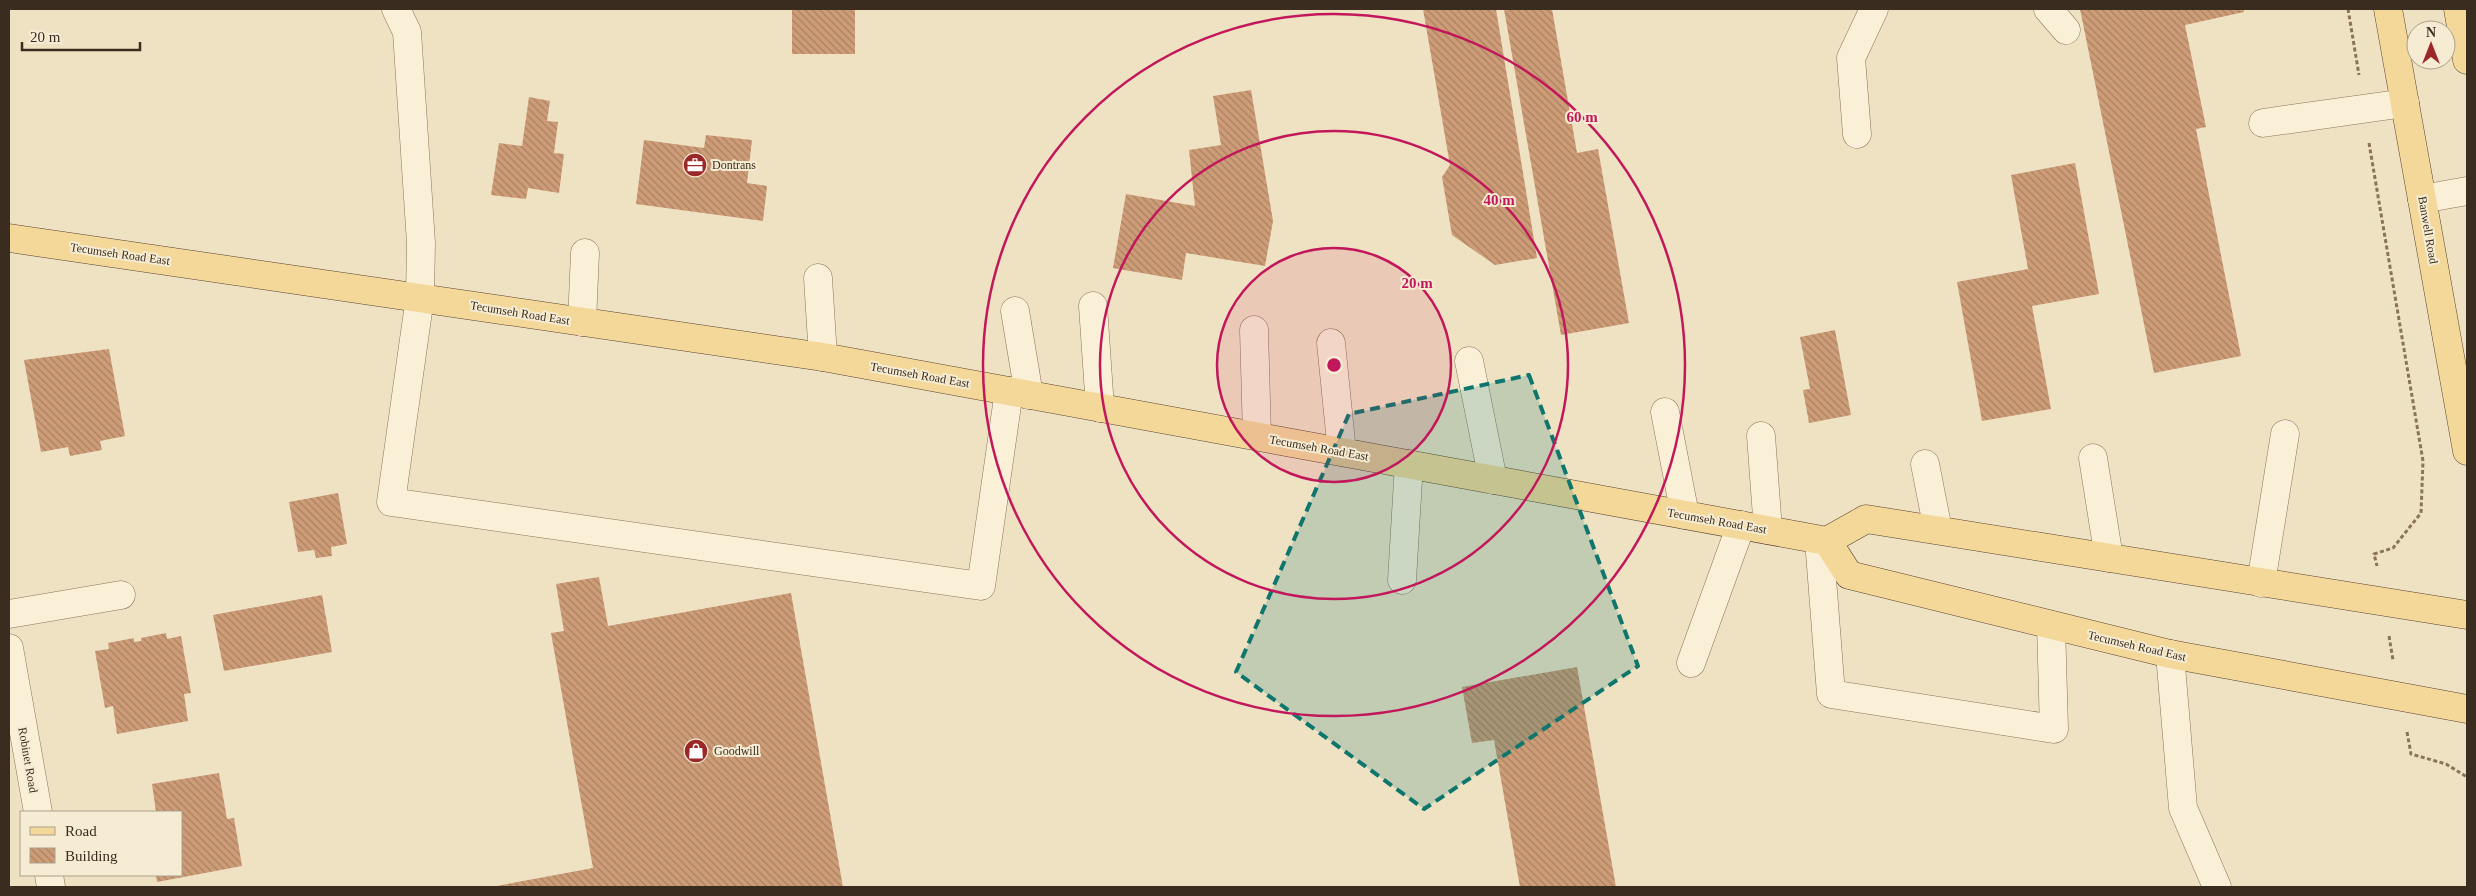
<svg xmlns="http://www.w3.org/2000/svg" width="2476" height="896" font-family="Georgia,serif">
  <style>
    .building { fill: url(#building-back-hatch) }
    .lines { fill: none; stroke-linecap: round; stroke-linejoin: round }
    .minor-casing { stroke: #8a7459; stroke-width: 29 }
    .major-casing { stroke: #58422e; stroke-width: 29 }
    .path { stroke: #8a7459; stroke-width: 3; stroke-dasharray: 4 2.5; stroke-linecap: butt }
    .minor { stroke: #faefd7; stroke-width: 28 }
    .major { stroke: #f3d89a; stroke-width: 28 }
    .marked { fill: #0f766e; fill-opacity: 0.2; stroke: #0f766e; stroke-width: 4; stroke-dasharray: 10 6; stroke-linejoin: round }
    .ring { fill: none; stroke: #c2185b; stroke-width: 2.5 }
    .labels { text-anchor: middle; stroke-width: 4; stroke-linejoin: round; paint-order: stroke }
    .poi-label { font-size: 12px; fill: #3a2c1e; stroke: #f6ecd3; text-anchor: start }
    .street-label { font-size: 12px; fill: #3a2c1e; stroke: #f6ecd3 }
    .centre { fill: #c2185b; stroke: #f6ecd3; stroke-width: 2.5 }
    .ring-label { font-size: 15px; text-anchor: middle; font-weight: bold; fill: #c2185b; stroke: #f6ecd3; stroke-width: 4; stroke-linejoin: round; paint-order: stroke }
  </style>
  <defs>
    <pattern id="building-back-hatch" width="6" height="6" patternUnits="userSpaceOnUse" patternTransform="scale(1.25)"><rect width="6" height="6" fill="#ce9d78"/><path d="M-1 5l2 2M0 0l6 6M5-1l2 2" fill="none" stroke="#a88062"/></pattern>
  </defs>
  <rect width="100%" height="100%" fill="#efe2c3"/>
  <path class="building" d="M 792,9 L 855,9 L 855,54 L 792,54 Z
    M 1423,9 L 1496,9 L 1537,258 L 1495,265 L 1452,235 L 1442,177 L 1450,165 Z
    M 1504,9 L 1552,9 L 1577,153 L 1598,149 L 1629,323 L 1561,335 Z
    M 2080,9 L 2244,9 L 2244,12 L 2185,25 L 2206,127 L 2196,129 L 2241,356 L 2154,373 Z
    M 1251,90 L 1273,221 L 1265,266 L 1186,253 L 1182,280 L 1113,268 L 1126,194 L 1195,206 L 1189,150 L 1221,145 L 1213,96 Z
    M 529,97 L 550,101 L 547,121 L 558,122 L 554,153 L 564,154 L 559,193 L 528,188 L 526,199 L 491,195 L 499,143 L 522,146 Z
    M 706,135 L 752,140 L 747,183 L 767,186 L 763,221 L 636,204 L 644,140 L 704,148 Z
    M 2075,163 L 2099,294 L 2032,306 L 2051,409 L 1982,421 L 1957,282 L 2028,269 L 2011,175 Z
    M 1835,330 L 1851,415 L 1809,423 L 1803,390 L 1810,389 L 1800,337 Z
    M 109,349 L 125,436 L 100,441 L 102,450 L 70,456 L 68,447 L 41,452 L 24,360 Z
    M 338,493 L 347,544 L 331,547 L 332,556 L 316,558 L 314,550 L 298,552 L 289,502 Z
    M 599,577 L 608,626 L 791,593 L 843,887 L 491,887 L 593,868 L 551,633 L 564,631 L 556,584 Z
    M 322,595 L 332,652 L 224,671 L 213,615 Z
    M 166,633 L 167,639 L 181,636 L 191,693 L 184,694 L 188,721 L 117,734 L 113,706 L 105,708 L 95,651 L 109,649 L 108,643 L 134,638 L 134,642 L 141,641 L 141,638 Z
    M 1577,667 L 1616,887 L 1520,887 L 1494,740 L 1472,743 L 1462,687 Z
    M 219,773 L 227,819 L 234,818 L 242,866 L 157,882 L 156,875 L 181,875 L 181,812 L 156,812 L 152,784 Z"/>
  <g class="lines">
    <g class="minor-casing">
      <path id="minor" d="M 396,9 L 407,32 L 421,243 L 420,297 L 391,502 L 981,586 L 1009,391
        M 2048,9 L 2066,30
        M 2263,123 L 2405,103
        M 1857,134 L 1851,58 L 1874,9
        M 2422,199 L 2467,191
        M 818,278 L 823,357
        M 1093,306 L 1100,408
        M 1015,311 L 1029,395
        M 582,322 L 585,253
        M 1254,330 L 1257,436
        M 1331,343 L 1342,452
        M 1469,361 L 1493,480
        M 1665,412 L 1685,515
        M 1761,436 L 1768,530
        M 2093,458 L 2109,558
        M 1925,464 L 1938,530
        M 1819,540 L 1831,694 L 2054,729 L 2051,625
        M 1402,580 L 1409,464
        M 2261,583 L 2285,434
        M 9,614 L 121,595
        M 9,648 L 38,812
        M 2170,654 L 2183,808 L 2217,887
        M 1691,663 L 1741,525
        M 49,875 L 51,887"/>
    </g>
    <g class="major-casing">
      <path id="major" d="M 2388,9 L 2467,451
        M 2458,9 L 2467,60
        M 9,238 L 823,357 L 1827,541 L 1866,519 L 2467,615
        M 1827,541 L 1849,575 L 2170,654 L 2467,709"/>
    </g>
    <path class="path" d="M 2348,9 L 2359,75
      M 2369,143 L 2423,461 L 2421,513 L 2393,548 L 2374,554 L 2377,566
      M 2389,636 L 2393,660
      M 2407,732 L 2411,754 L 2446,764 L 2467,777"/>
    <use href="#minor" class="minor"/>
    <use href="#major" class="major"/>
  </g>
  <path class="marked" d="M 1529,375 L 1638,666 L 1424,809 L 1236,672 L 1349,414 Z"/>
  <circle cx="1334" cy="365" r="117" fill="#c2185b" fill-opacity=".12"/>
  <g class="ring">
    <circle cx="1334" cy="365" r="117"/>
    <circle cx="1334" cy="365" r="234"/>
    <circle cx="1334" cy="365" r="351"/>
  </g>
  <defs>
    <g id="office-disc" transform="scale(1.25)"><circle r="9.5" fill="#9b2828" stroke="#f6ecd3"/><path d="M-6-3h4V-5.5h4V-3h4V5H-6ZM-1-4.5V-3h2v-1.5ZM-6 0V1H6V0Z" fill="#fff"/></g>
    <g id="shop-disc" transform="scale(1.25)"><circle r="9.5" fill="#9b2828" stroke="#f6ecd3"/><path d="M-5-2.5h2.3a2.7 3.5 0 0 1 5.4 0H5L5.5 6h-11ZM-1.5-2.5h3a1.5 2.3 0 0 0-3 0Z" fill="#fff"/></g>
  </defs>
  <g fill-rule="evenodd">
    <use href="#office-disc" x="695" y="165"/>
    <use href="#shop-disc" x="696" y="751"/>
  </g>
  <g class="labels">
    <g class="poi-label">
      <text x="712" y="169">Dontrans</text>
      <text x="714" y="755">Goodwill</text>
    </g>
    <g class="street-label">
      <text transform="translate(2428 230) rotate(80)" y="4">Banwell Road</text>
      <text transform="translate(120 254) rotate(8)" y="4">Tecumseh Road East</text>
      <text transform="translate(520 313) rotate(9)" y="4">Tecumseh Road East</text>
      <text transform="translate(920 375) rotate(10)" y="4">Tecumseh Road East</text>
      <text transform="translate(1319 448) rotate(10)" y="4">Tecumseh Road East</text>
      <text transform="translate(1717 521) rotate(10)" y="4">Tecumseh Road East</text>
      <text transform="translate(2137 646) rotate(13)" y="4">Tecumseh Road East</text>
      <text transform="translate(28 760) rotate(80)" y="4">Robinet Road</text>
    </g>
  </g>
  <circle cx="1334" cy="365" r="8" class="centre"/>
  <g class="ring-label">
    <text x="1582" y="122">60 m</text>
    <text x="1499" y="205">40 m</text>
    <text x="1417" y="288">20 m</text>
  </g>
  <rect width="2476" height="896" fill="none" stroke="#3a2c1e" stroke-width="20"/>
  <rect x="20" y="811" width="162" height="65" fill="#f6ecd3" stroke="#ab9f8b"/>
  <rect x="30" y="827" width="25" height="8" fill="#f3d89a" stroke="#ab9f8b"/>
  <text x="65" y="836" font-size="15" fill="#3a2c1e">Road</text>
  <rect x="30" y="848" width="25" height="15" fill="url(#building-back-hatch)" stroke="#ab9f8b"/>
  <text x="65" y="861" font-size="15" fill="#3a2c1e">Building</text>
  <g transform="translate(2431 45)"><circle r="24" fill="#f6ecd3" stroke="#ab9f8b"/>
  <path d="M0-4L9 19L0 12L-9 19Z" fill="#9b2828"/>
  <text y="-8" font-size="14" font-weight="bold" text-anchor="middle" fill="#3a2c1e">N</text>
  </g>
  <path d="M22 42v8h118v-8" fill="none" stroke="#3a2c1e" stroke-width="2.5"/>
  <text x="30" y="42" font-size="15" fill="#3a2c1e" stroke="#f6ecd3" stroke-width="4" paint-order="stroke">20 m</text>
</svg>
